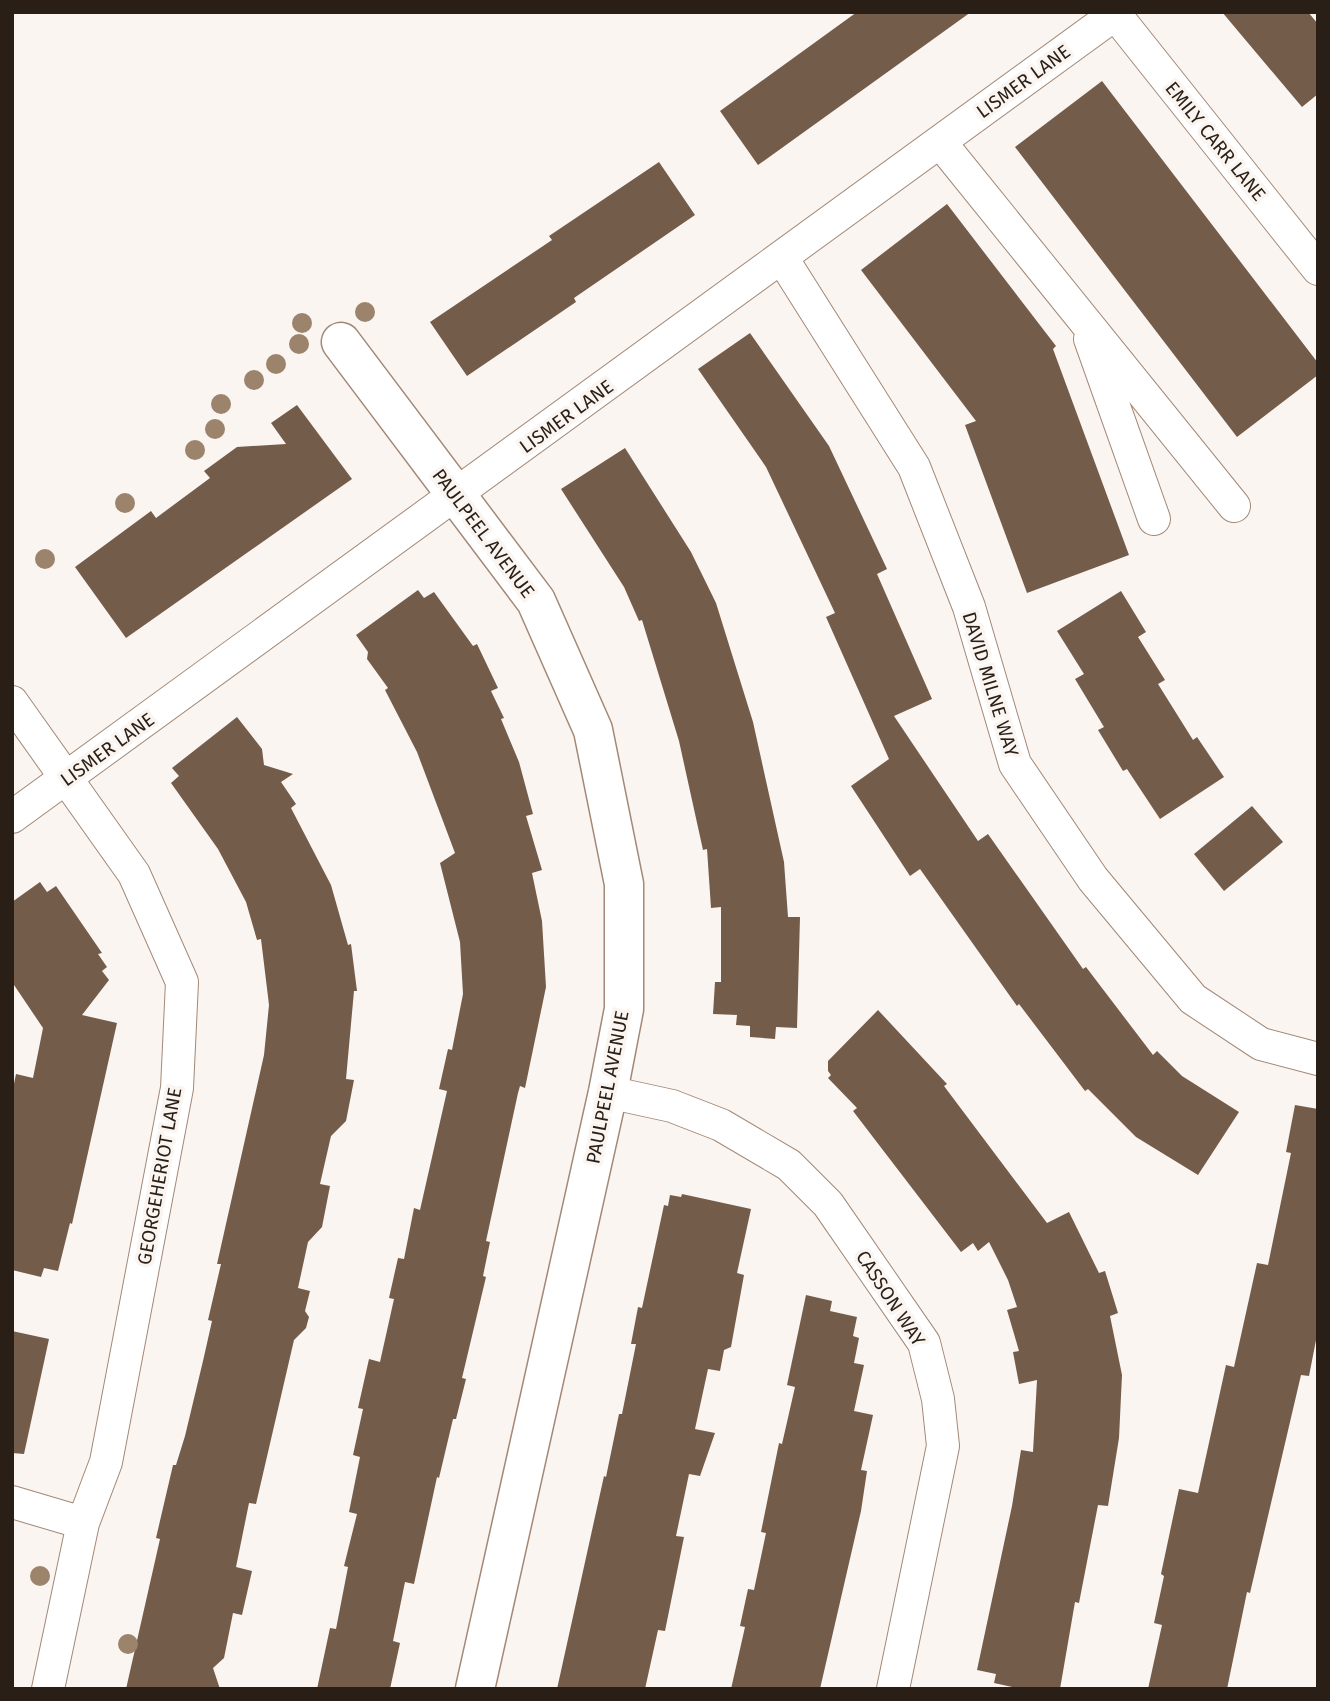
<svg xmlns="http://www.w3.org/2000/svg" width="1330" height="1701" font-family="'Fira Sans',sans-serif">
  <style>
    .building { fill: #745c4a }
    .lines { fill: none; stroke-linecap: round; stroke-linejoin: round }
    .street-casing { stroke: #a38876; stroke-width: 34 }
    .secondary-casing { stroke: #a38876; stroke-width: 41 }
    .street { stroke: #fff; stroke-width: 32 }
    .secondary { stroke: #fff; stroke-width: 38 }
    .tree { fill: #9c836c }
    .labels { text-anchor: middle; stroke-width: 7; stroke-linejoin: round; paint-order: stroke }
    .street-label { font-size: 19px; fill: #291f17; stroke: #fbf5f1 }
  </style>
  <rect width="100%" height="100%" fill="#fbf5f1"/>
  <path class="building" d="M 857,12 L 971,12 L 758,165 L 720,111 Z
    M 1222,12 L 1308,12 L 1318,24 L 1318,94 L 1302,107 Z
    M 1102,81 L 1318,363 L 1318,375 L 1237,437 L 1015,147 Z
    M 659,162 L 695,215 L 574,298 L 576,302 L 467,376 L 430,322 L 552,240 L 549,236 Z
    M 947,204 L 1056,346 L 1053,349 L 1129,555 L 1027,593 L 965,425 L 976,421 L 861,270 Z
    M 750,333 L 829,446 L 887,569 L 877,574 L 932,699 L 894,716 L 978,841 L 988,834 L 1083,969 L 1086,967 L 1153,1055 L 1157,1051 L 1182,1076 L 1239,1112 L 1198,1175 L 1136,1137 L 1088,1089 L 1085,1091 L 1019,1004 L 1017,1006 L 920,869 L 910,876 L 851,786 L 889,759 L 826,617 L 835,613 L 766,467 L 698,369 Z
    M 297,405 L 352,479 L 126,638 L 75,567 L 151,511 L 156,518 L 210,478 L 204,471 L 237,447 L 286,444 L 271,423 Z
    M 625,448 L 691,552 L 716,603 L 753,722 L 784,862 L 788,917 L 800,917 L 797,1028 L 776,1027 L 775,1039 L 750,1037 L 750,1026 L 736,1025 L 737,1015 L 713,1014 L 715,982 L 721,982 L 721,907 L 711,908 L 707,849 L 703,850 L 679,741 L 642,620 L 639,621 L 624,587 L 561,489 Z
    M 418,590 L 424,598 L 434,592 L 473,646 L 477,644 L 498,688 L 491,691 L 504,718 L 501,719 L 519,762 L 533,814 L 526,816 L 542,870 L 532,873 L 542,921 L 546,987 L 525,1088 L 520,1086 L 518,1093 L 486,1241 L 490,1242 L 483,1276 L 486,1277 L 462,1378 L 466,1379 L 456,1419 L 453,1419 L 439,1478 L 437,1477 L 414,1584 L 405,1582 L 393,1641 L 400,1643 L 390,1689 L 317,1689 L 330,1628 L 336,1629 L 348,1567 L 344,1566 L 357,1514 L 349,1512 L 360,1457 L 353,1455 L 363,1409 L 358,1408 L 369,1359 L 380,1362 L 394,1299 L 389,1298 L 398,1258 L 404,1259 L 414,1208 L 420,1210 L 447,1091 L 439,1089 L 448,1049 L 452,1050 L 463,994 L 460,942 L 440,863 L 455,853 L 417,752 L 385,690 L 388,688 L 367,659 L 368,652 L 356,635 Z
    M 1121,591 L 1146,632 L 1138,637 L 1165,680 L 1158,684 L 1193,740 L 1197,737 L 1224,777 L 1160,819 L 1127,769 L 1123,771 L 1098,730 L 1104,727 L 1075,679 L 1084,674 L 1057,631 Z
    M 237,717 L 262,749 L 264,765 L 293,774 L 281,782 L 296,804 L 291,808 L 331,885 L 348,945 L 351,944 L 357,991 L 354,991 L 346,1079 L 354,1080 L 346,1121 L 331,1136 L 320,1184 L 330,1186 L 322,1227 L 308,1242 L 298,1288 L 310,1291 L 305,1311 L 309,1317 L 306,1328 L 294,1340 L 256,1504 L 249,1503 L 236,1567 L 252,1571 L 242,1615 L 233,1613 L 224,1658 L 213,1668 L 220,1689 L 126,1689 L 160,1539 L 156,1538 L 173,1465 L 176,1465 L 185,1436 L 203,1361 L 212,1321 L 208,1320 L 221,1264 L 217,1264 L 264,1055 L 269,1005 L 261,939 L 257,940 L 246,902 L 218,849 L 171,783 L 179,776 L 172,768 Z
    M 1252,806 L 1283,842 L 1224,891 L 1194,854 Z
    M 40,882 L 47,892 L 56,886 L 102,953 L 98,954 L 107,967 L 102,971 L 109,980 L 82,1015 L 117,1023 L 72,1224 L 70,1223 L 58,1271 L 44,1268 L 41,1277 L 12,1270 L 12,1093 L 16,1074 L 33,1078 L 43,1028 L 12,982 L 12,902 Z
    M 878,1010 L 947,1084 L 944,1086 L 1047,1223 L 1069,1212 L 1099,1273 L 1105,1271 L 1118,1313 L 1110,1316 L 1122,1375 L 1119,1438 L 1108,1506 L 1098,1505 L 1079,1603 L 1075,1602 L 1060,1689 L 1022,1689 L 994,1683 L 996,1674 L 977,1670 L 1012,1506 L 1021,1450 L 1033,1452 L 1037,1380 L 1019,1384 L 1013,1352 L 1019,1351 L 1007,1310 L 1017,1307 L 1008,1280 L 989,1242 L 978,1251 L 973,1243 L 961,1252 L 853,1111 L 857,1108 L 828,1078 L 831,1075 L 828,1071 L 828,1061 Z
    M 1295,1105 L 1318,1109 L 1318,1330 L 1309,1376 L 1301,1375 L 1250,1593 L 1247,1592 L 1227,1689 L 1148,1689 L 1162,1625 L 1154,1623 L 1164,1576 L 1161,1574 L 1179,1489 L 1198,1493 L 1226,1365 L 1234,1367 L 1257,1263 L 1268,1265 L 1291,1153 L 1286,1152 Z
    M 682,1194 L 751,1209 L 737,1273 L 744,1275 L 731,1347 L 724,1350 L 720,1371 L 708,1369 L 695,1429 L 715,1433 L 700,1476 L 689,1474 L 676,1536 L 684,1537 L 665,1631 L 658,1630 L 645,1689 L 557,1689 L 604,1476 L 606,1477 L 619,1414 L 622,1414 L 636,1344 L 631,1344 L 638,1307 L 642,1308 L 664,1205 L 668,1206 L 670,1195 L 681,1197 Z
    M 806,1295 L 832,1301 L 830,1311 L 857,1317 L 853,1336 L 859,1338 L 854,1363 L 864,1365 L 854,1411 L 873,1415 L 861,1470 L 867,1471 L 861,1511 L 820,1689 L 731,1689 L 745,1627 L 740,1626 L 748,1589 L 754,1590 L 766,1533 L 761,1532 L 779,1443 L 782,1444 L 795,1387 L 787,1385 Z
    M 12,1331 L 49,1339 L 24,1454 L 12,1453 Z"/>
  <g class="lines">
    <g class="street-casing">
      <path id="street" d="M 1115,14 L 1318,269
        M 940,142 L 1234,506
        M 782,258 L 914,467 L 969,607 L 1015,764 L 1093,879 L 1193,999 L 1261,1044 L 1318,1059
        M 1090,339 L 1154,519
        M 12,702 L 134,874 L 182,982 L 177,1088 L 106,1462 L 83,1523 L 48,1689
        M 12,817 L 1118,12
        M 608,1092 L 672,1106 L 721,1125 L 789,1165 L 828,1204 L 924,1343 L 938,1399 L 943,1446 L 893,1689
        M 12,1502 L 83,1523"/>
    </g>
    <g class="secondary-casing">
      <path id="secondary" d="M 341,342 L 536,601 L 593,730 L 624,884 L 624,1009 L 608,1092 L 475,1689"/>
    </g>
    <use href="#street" class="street"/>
    <use href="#secondary" class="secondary"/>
  </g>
  <g class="tree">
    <circle cx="365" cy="312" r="10"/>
    <circle cx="302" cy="323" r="10"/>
    <circle cx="299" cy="344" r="10"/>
    <circle cx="276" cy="364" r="10"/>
    <circle cx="254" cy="380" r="10"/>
    <circle cx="221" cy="404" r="10"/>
    <circle cx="215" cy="429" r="10"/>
    <circle cx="195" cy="450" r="10"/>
    <circle cx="125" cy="503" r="10"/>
    <circle cx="45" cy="559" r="10"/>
    <circle cx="40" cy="1576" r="10"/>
    <circle cx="128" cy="1644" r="10"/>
  </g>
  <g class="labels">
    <g class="street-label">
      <text transform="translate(1023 81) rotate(-36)" y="7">LISMER LANE</text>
      <text transform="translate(1216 141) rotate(51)" y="7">EMILY CARR LANE</text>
      <text transform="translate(566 416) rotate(-36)" y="7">LISMER LANE</text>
      <text transform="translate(484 533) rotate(53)" y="7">PAULPEEL AVENUE</text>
      <text transform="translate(991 684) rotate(73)" y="7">DAVID MILNE WAY</text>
      <text transform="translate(107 749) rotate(-36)" y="7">LISMER LANE</text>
      <text transform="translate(607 1087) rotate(-79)" y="7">PAULPEEL AVENUE</text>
      <text transform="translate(159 1176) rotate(-80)" y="7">GEORGEHERIOT LANE</text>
      <text transform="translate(891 1298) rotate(57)" y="7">CASSON WAY</text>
    </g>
  </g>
  <rect width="1330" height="1701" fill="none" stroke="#291f17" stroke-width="28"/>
</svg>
